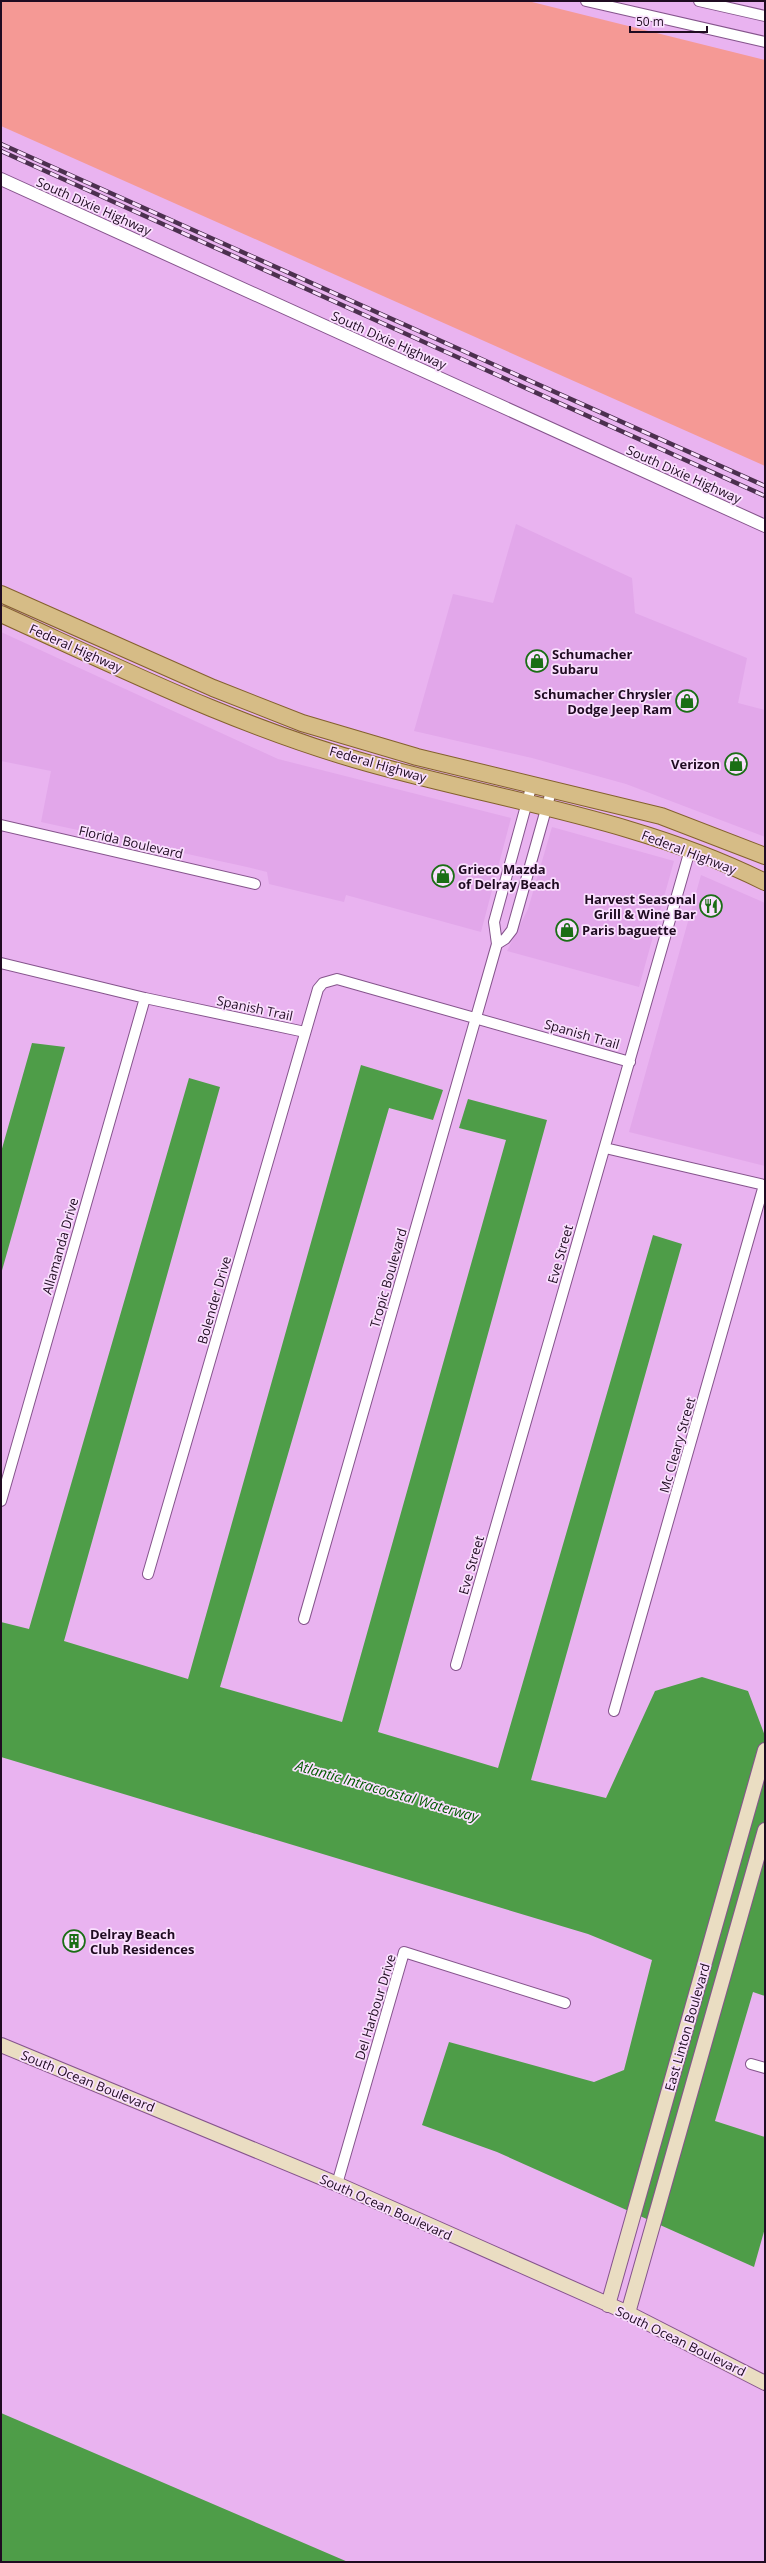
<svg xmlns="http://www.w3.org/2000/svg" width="766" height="2563" font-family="'Open Sans',sans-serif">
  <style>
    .built { fill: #e2a7ea }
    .green { fill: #f59995 }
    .water { fill: #4e9d48 }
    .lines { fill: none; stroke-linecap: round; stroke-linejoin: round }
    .minor-casing { stroke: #85548c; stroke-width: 12 }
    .tertiary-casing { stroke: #85548c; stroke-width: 14 }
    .secondary-casing { stroke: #85548c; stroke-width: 16 }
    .primary-casing { stroke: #84612e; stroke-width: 18 }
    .minor { stroke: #fff; stroke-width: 10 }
    .tertiary { stroke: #fff; stroke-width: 12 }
    .secondary { stroke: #eaddc2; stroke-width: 14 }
    .primary { stroke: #d6bc86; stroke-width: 16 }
    .rail-casing { stroke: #4c304f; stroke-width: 4.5 }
    .rail { stroke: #fadffe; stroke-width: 3; stroke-dasharray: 9; stroke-linecap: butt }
    .labels { text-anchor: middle; stroke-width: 3.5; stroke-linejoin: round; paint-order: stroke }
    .street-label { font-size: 13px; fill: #1f0b21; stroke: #fadffe }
    .poi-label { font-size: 13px; font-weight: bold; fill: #1f0b21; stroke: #fadffe; text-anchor: start }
    .water-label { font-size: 14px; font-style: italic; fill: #025b00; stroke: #fadffe }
  </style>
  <rect width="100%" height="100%" fill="#e9b3f0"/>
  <path class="built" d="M 516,524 L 632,578 L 635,613 L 747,658 L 738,703 L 765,710 L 765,837 L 626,784 L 532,758 L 414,731 L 453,594 L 493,603 Z
    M 1,632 L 278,759 L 511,818 L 481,932 L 346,895 L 344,902 L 269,884 L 267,872 L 247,867 L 41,822 L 51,771 L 1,761 Z
    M 552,827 L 674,861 L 639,987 L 507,951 L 528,909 Z
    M 701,875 L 765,903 L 765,1166 L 629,1132 Z"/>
  <path class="green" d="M 1,1 L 528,1 L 765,60 L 765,466 L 1,126 Z"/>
  <path class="water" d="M 32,1043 L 65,1047 L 1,1274 L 1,1152 Z
    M 361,1065 L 443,1090 L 433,1120 L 389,1108 L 220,1687 L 342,1722 L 506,1140 L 459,1128 L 468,1099 L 547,1120 L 378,1732 L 498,1768 L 653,1235 L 682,1244 L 531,1780 L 606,1798 L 655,1691 L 702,1677 L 748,1691 L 765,1736 L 765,1996 L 753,1992 L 715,2121 L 765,2137 L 765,2228 L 754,2267 L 497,2152 L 422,2125 L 449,2042 L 594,2082 L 624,2070 L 652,1960 L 588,1934 L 1,1757 L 1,1622 L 29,1629 L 189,1078 L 220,1087 L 64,1641 L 188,1679 Z
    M 1,2413 L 348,2562 L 1,2562 Z"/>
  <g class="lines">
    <g class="minor-casing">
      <path id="minor" d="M 586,1 L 765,42
        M 699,1 L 765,16
        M 1,825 L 255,884
        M 497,944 L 505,939 L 512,930 L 552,788
        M 1,963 L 145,998 L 305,1032
        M 605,1148 L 764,1185 L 614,1711
        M 1,1501 L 145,998
        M 148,1574 L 318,989 L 323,983 L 337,979 L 630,1062
        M 304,1619 L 497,944 L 494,922 L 532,784
        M 456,1665 L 690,850
        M 751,2064 L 765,2068
        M 337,2184 L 404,1952 L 565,2003"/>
    </g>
    <g class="tertiary-casing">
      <path id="tertiary" d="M 1,179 L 765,526"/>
    </g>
    <g class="secondary-casing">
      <path id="secondary" d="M 1,2045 L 337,2184 L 628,2313 L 765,2383
        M 608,2305 L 765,1750
        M 628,2313 L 765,1830"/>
    </g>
    <g class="primary-casing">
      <path id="primary" d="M 1,594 L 213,688 L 302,723 L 417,757 L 661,816 L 765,856
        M 1,614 C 122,669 243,729 371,764 C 504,801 641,820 765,882"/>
    </g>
    <use href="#minor" class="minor"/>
    <use href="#tertiary" class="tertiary"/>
    <use href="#secondary" class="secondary"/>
    <use href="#primary" class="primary"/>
    <g class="rail-casing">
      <path id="rail" d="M 1,144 L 765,486
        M 1,151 L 765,496"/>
    </g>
    <use href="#rail" class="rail"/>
  </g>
  <defs>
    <g id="shop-ring" transform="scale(1.15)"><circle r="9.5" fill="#fadffe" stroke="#1a6e15" stroke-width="1.5"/><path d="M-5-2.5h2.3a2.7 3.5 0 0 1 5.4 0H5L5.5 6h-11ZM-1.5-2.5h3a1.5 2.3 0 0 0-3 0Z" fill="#1a6e15"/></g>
    <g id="restaurant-ring" transform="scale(1.15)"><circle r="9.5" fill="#fadffe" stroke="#1a6e15" stroke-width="1.5"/><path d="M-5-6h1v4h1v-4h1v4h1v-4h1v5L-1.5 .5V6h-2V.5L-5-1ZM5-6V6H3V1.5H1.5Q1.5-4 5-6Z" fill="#1a6e15"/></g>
    <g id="building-ring" transform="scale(1.15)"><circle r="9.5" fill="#fadffe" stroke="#1a6e15" stroke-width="1.5"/><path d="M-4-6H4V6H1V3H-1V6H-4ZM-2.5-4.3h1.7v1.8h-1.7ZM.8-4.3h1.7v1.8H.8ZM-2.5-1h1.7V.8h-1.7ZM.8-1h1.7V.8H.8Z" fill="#1a6e15"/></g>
  </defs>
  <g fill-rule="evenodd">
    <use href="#shop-ring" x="537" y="661"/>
    <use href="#shop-ring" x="687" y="701"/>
    <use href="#shop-ring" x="736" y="764"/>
    <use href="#shop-ring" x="443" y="876"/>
    <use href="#restaurant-ring" x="711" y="906"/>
    <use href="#shop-ring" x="567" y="930"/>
    <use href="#building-ring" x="74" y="1941"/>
  </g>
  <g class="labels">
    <g class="street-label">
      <text transform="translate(94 206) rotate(24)" y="5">South Dixie Highway</text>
      <text transform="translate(389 340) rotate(24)" y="5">South Dixie Highway</text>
      <text transform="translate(684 474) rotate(24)" y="5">South Dixie Highway</text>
      <text transform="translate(76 648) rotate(24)" y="5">Federal Highway</text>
      <text transform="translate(378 764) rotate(16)" y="5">Federal Highway</text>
      <text transform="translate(131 842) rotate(13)" y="5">Florida Boulevard</text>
      <text transform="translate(689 852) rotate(21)" y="5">Federal Highway</text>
      <text transform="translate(255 1008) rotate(12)" y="5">Spanish Trail</text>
      <text transform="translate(582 1034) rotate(16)" y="5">Spanish Trail</text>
      <text transform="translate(60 1246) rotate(-74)" y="5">Allamanda Drive</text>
      <text transform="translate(560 1254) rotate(-74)" y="5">Eve Street</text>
      <text transform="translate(388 1278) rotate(-74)" y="5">Tropic Boulevard</text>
      <text transform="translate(214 1300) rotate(-74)" y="5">Bolender Drive</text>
      <text transform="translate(677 1445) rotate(-74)" y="5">Mc Cleary Street</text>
      <text transform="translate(471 1565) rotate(-74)" y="5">Eve Street</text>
      <text transform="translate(375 2007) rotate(-73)" y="5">Del Harbour Drive</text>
      <text transform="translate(687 2027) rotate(-74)" y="5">East Linton Boulevard</text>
      <text transform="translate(88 2081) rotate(22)" y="5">South Ocean Boulevard</text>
      <text transform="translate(386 2207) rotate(24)" y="5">South Ocean Boulevard</text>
      <text transform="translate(681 2341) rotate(26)" y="5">South Ocean Boulevard</text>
    </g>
    <g class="poi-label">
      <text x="552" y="659">Schumacher<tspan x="552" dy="15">Subaru</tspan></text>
      <text x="672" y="699" text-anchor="end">Schumacher Chrysler<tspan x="672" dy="15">Dodge Jeep Ram</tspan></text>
      <text x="720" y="769" text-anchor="end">Verizon</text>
      <text x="458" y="874">Grieco Mazda<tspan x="458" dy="15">of Delray Beach</tspan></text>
      <text x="696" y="904" text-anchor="end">Harvest Seasonal<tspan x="696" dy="15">Grill &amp; Wine Bar</tspan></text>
      <text x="582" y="935">Paris baguette</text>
      <text x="90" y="1939">Delray Beach<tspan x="90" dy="15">Club Residences</tspan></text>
    </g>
    <g class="water-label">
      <text transform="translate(387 1791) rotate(16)" y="5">Atlantic Intracoastal Waterway</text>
    </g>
  </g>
  <rect width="766" height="2563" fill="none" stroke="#1f0b21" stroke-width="4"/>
  <path d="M630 26v6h77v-6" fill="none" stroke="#1f0b21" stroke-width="2"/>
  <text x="636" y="26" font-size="12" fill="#1f0b21" stroke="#fadffe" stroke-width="3" paint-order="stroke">50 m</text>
</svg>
